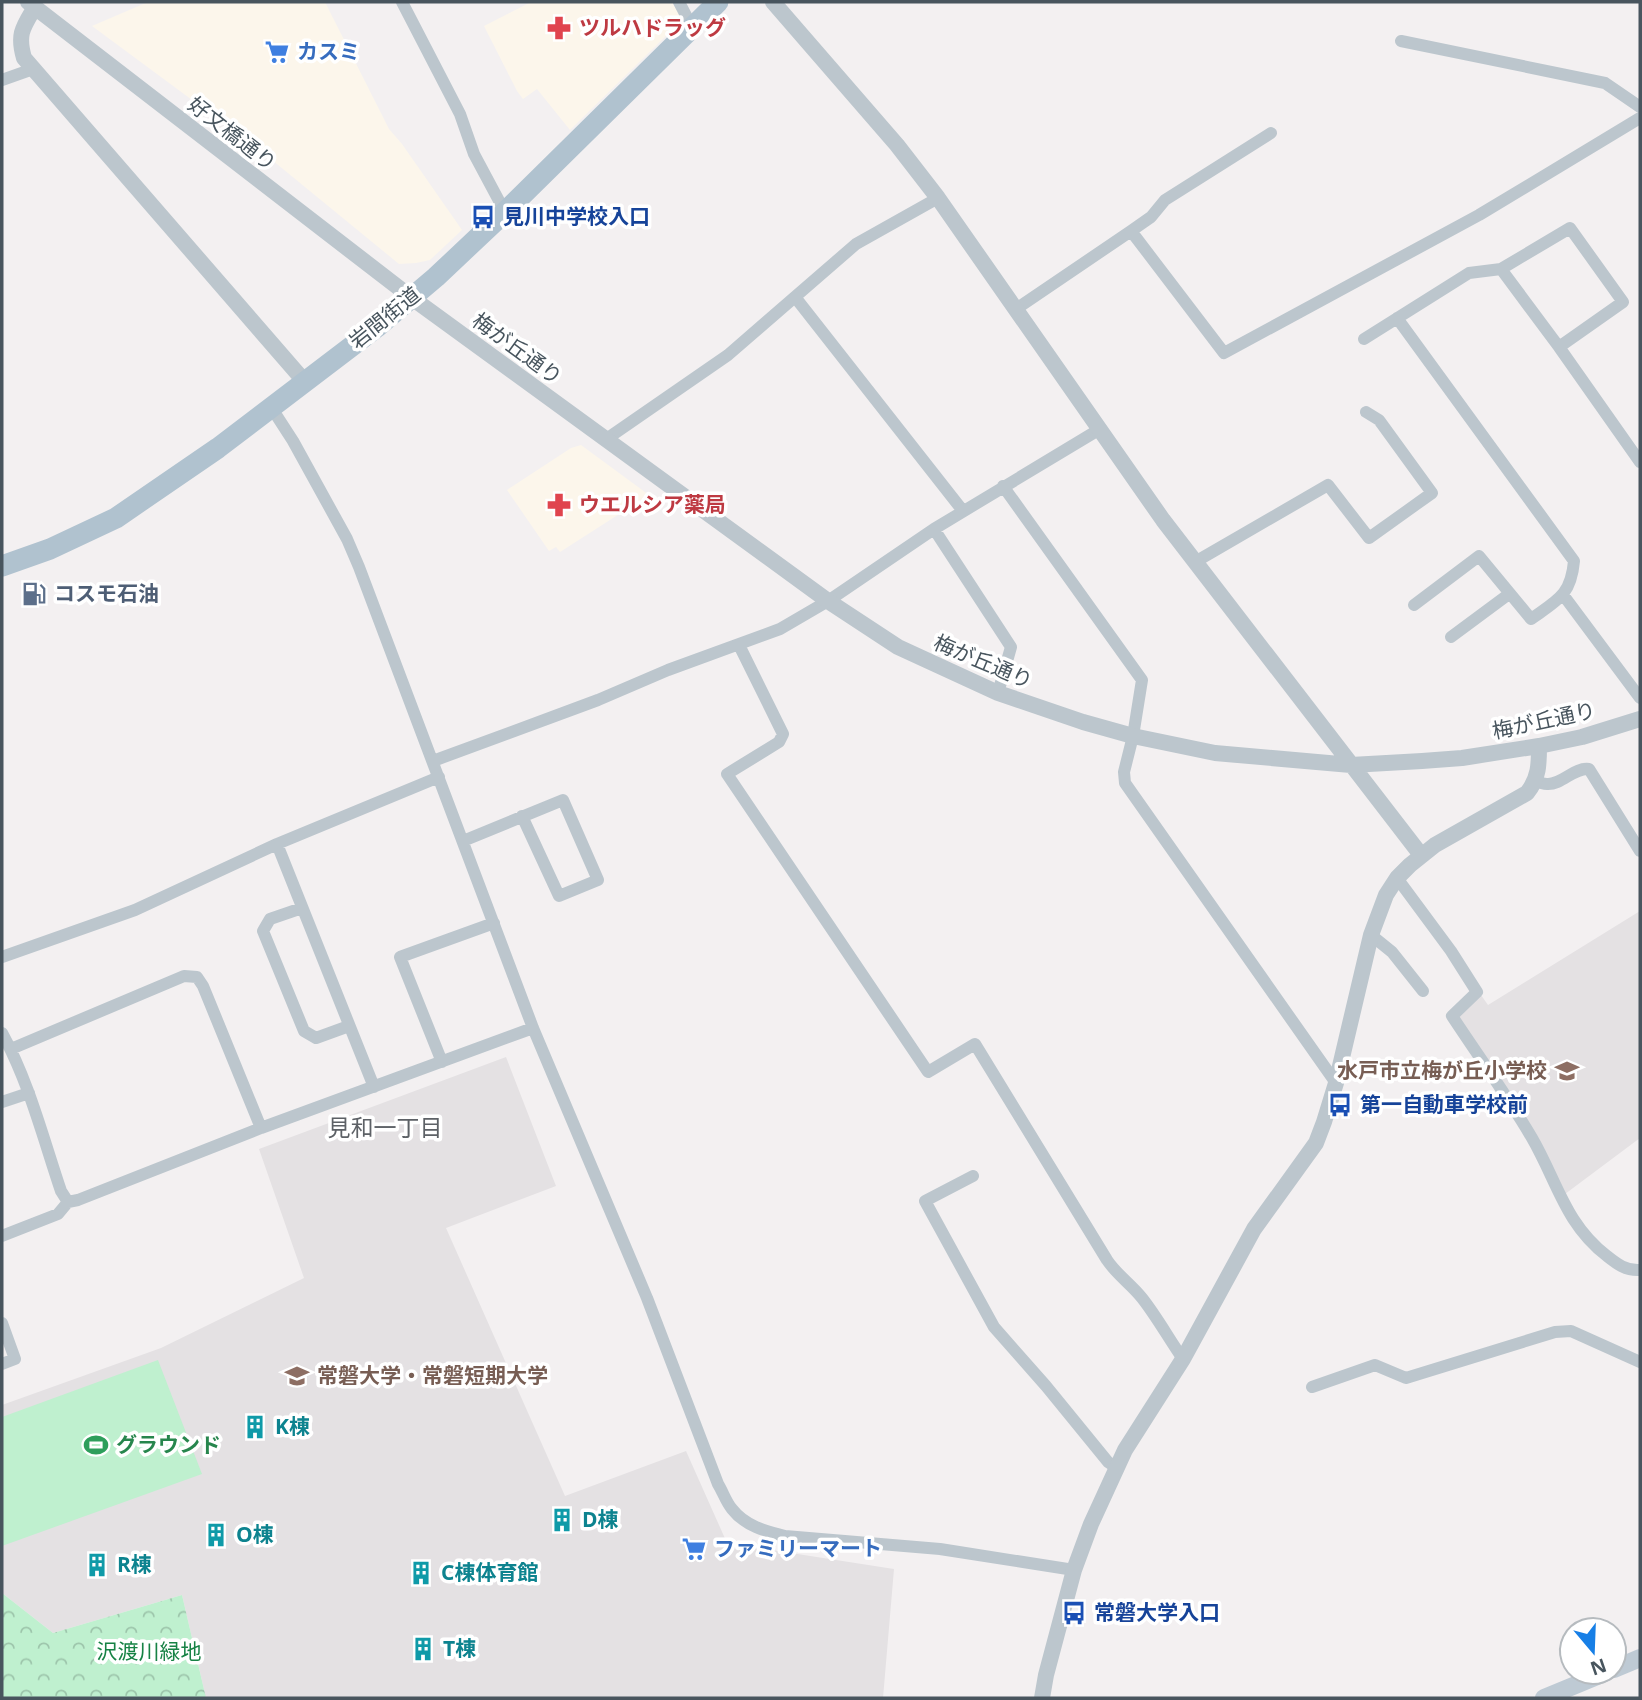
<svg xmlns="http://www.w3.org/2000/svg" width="1642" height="1700" font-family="'Open Sans','Noto Sans JP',sans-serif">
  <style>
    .commercial { fill: #fcf6eb }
    .education { fill: #e4e1e3 }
    .green { fill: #bff0cf }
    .park { fill: url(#park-crowns) }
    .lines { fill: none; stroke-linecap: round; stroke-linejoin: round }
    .minor { stroke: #bcc6cd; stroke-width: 12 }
    .tertiary { stroke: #bcc6cd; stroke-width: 16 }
    .secondary { stroke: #becad4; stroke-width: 18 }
    .primary { stroke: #b0c2cf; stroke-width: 21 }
    .labels { text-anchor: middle; stroke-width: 7; stroke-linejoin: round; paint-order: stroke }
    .health-label { font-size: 21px; font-weight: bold; fill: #be3a42; stroke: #fff; text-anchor: start }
    .shop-label { font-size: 21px; font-weight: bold; fill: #366cbe; stroke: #fff; text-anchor: start }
    .street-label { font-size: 21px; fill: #48555e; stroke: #fff }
    .transit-label { font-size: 21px; font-weight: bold; fill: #164399; stroke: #fff; text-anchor: start }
    .service-label { font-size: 21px; font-weight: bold; fill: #4e5e75; stroke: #fff; text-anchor: start }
    .education-label { font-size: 21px; font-weight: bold; fill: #785e54; stroke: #fff; text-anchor: end }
    .culture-label { font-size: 21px; font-weight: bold; fill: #0d838f; stroke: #fff; text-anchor: start }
    .leisure-label { font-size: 21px; font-weight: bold; fill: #27864d; stroke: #fff; text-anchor: start }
    .park-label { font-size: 21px; fill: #178245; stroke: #fff }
    .neighbourhood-label { font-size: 23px; fill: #5d6166; stroke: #fff }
  </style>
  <defs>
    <pattern id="park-crowns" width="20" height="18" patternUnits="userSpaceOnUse" patternTransform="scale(1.75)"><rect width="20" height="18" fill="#bff0cf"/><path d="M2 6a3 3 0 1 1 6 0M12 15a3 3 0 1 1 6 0" fill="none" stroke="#9dc5ab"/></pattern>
  </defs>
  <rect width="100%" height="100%" fill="#f3f0f1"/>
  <path class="commercial" d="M 148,2 L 325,2 L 389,129 L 402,144 L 462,230 L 430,260 L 416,263 L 399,264 L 261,151 L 92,26 Z
    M 531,2 L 672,2 L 680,16 L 675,27 L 570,130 L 537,89 L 523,99 L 517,91 L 484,26 Z
    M 581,445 L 649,495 L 560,552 L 556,547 L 549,551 L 507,490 L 571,448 Z"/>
  <path class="education" d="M 1640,911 L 1640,1138 L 1565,1194 L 1457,1015 L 1481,995 L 1488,1005 Z
    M 506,1057 L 556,1186 L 446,1228 L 565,1496 L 686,1451 L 727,1543 L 894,1569 L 883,1698 L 206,1698 L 182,1595 L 53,1633 L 2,1593 L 2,1405 L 161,1348 L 304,1278 L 259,1149 Z"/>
  <path class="green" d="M 158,1360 L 202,1474 L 2,1546 L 2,1417 Z"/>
  <path class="park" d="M 2,1593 L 53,1633 L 182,1595 L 206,1698 L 2,1698 Z"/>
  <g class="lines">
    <path class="minor" d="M 402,2 L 460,114 L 474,154 L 505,212
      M 679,2 L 692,27
      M 1401,41 L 1605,83 L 1640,107
      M 2,80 L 33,69
      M 1131,231 L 1224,353 L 1479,215 L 1640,118
      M 1501,269 L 1559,347 L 1640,462
      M 795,297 L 963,511
      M 1016,309 L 1131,231 L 1151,217 L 1165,200 L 1271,133
      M 1397,318 L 1574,561 C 1571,595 1558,600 1531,619 L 1479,556 L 1414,605
      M 1364,339 L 1469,273 L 1501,269 L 1570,228 L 1623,302 L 1559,347
      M 271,407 L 293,441 L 347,539 L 359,567 L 533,1028 L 647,1298 L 718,1484 C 723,1492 726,1502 732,1509 C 745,1526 765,1531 785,1536 L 940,1549 L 1074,1570
      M 605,440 L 728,355 L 856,244 L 938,198
      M 1003,486 L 1142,680 L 1133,736 L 1124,772 L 1125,783 L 1336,1083
      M 934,529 L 1011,647 L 998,693
      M 1195,562 L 1328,485 L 1369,538 L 1432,493 L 1379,420 L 1366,412
      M 1564,596 L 1640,698
      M 1451,637 L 1509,594
      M 739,645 L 783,734 L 779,742 L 727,774 L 928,1072 L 975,1044 L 1107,1260 C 1117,1275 1131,1284 1142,1298 C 1157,1317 1169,1339 1183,1359
      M 433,761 L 598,700 L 668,670 L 780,629 L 828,601 L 934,529 L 1100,429
      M 1535,782 C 1539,782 1543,784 1547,784 C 1562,785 1574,767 1589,769 L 1640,851
      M 463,841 L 563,800 L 598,880 L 559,896 L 522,816
      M 277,844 L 374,1087
      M 1397,878 L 1451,951 L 1477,992 L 1452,1016 C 1479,1057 1508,1097 1532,1138 C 1557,1181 1565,1224 1607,1256 C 1617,1264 1626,1271 1640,1270
      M 302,908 L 270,919 L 263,931 L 304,1031 L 316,1038 L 349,1026
      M 1371,935 L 1392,952 L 1423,991
      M 2,957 L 135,910 L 277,844 L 439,777
      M 2,1033 C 29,1082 43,1138 61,1191 L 68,1202 L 78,1200 L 261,1128 L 533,1028
      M 11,1049 L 184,976 L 197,977 L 203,986 L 261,1128
      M 442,1062 L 400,957 L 494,923
      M 2,1102 L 29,1093
      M 973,1176 L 925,1201 L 994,1327 L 1046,1386 L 1108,1462 L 1117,1468
      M 2,1236 L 58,1214 L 68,1202
      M 2,1323 L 15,1359 L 2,1364
      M 1312,1387 L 1375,1365 L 1406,1378 L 1555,1332 L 1571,1331 L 1640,1362"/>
    <path class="tertiary" d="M 28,2 L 412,298 L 828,601 L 898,647 L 998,693 L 1083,722 L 1133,736 L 1215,753 L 1351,765 L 1422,761 L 1462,758 L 1539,746 L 1582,737 L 1640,719
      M 773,2 L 897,145 L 938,198 L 1163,520 L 1421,855
      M 35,7 C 23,27 17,34 24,58 L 305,382
      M 1042,1698 L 1046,1675 L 1074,1570 L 1091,1524 L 1125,1450 L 1183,1359 L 1254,1229 L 1316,1143 L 1324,1122 L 1336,1083 L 1371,935 L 1386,895 L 1397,878 L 1410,865 L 1435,845 L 1527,793 C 1539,778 1539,764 1539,746"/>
    <path class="secondary" d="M 1614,1669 L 1640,1658
      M 1544,1698 L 1607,1672"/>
    <path class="primary" d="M 2,566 L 50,549 L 116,518 L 218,448 L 377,327 L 436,277 L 505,212 L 718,2"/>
  </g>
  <defs>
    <g id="pharmacy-bare" transform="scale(1.89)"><path d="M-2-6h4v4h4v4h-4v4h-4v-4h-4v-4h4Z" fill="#e0444e" stroke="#fff" stroke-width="2.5" paint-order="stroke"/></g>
    <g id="supermarket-bare" transform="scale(1.89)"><path d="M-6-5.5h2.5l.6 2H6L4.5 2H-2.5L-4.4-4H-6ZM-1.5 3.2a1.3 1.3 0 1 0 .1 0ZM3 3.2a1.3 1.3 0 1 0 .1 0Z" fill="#3f7fe0" stroke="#fff" stroke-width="2.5" paint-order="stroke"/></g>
    <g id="bus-bare" transform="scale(1.89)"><path d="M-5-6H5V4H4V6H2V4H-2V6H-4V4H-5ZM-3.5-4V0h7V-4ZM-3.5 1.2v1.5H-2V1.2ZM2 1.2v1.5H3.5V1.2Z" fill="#1a4fb4" stroke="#fff" stroke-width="2.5" paint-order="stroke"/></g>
    <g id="fuel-bare" transform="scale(1.89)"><path d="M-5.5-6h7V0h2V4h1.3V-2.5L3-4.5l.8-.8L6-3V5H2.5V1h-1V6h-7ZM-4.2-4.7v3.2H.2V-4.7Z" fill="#5c6f8a" stroke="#fff" stroke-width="2.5" paint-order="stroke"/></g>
    <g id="school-bare" transform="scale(1.89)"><path d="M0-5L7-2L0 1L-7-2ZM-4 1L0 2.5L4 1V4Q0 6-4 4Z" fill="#8d6e63" stroke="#fff" stroke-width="2.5" paint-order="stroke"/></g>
    <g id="university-bare" transform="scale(1.89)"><path d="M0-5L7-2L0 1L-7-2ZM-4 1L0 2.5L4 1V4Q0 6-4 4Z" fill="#8d6e63" stroke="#fff" stroke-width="2.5" paint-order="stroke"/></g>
    <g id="building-bare" transform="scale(1.89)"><path d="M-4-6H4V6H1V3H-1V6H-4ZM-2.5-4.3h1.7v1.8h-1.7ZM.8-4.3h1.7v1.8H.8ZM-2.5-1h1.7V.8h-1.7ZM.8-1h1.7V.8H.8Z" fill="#0f9aa8" stroke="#fff" stroke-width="2.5" paint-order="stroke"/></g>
    <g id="stadium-bare" transform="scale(1.89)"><path d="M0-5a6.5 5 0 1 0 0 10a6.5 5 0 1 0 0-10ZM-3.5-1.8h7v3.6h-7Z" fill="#2e9e5b" stroke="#fff" stroke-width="2.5" paint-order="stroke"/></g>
  </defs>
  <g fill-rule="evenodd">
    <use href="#pharmacy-bare" x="559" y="28"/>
    <use href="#supermarket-bare" x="277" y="52"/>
    <use href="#bus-bare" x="483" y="217"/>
    <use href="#pharmacy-bare" x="559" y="505"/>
    <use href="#fuel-bare" x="34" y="594"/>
    <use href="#school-bare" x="1567" y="1071"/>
    <use href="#bus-bare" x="1340" y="1105"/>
    <use href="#university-bare" x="297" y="1376"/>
    <use href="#building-bare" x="255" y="1427"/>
    <use href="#stadium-bare" x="96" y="1445"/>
    <use href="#building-bare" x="562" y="1520"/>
    <use href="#building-bare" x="216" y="1535"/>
    <use href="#supermarket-bare" x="694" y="1549"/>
    <use href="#building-bare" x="97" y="1565"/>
    <use href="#building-bare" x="421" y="1573"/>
    <use href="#bus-bare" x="1074" y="1613"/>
    <use href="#building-bare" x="423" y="1649"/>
  </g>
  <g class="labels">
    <g class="health-label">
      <text x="579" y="35">ツルハドラッグ</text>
      <text x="579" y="512">ウエルシア薬局</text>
    </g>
    <g class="shop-label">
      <text x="297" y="59">カスミ</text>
      <text x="714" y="1556">ファミリーマート</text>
    </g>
    <g class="street-label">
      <text transform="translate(232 134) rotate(38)" y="7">好文橋通り</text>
      <text transform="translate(385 318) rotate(-39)" y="7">岩間街道</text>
      <text transform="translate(517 349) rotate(36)" y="7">梅が丘通り</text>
      <text transform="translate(983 662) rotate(23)" y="7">梅が丘通り</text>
      <text transform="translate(1544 721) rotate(-12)" y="7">梅が丘通り</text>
    </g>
    <g class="transit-label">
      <text x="503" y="224">見川中学校入口</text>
      <text x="1360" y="1112">第一自動車学校前</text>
      <text x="1094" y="1620">常磐大学入口</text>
    </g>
    <g class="service-label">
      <text x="54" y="601">コスモ石油</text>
    </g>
    <g class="education-label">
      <text x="1547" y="1078">水戸市立梅が丘小学校</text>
      <text x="317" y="1383" text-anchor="start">常磐大学・常磐短期大学</text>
    </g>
    <g class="culture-label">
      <text x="275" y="1434">K棟</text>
      <text x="582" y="1527">D棟</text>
      <text x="236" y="1542">O棟</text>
      <text x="117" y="1572">R棟</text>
      <text x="441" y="1580">C棟体育館</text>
      <text x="443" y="1656">T棟</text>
    </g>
    <g class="leisure-label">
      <text x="116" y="1452">グラウンド</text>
    </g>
    <g class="park-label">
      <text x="149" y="1659">沢渡川緑地</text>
    </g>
    <g class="neighbourhood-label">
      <text x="385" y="1136">見和一丁目</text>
    </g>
  </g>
  <rect width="1642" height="1700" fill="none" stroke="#48555e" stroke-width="7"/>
  <g transform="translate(1593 1651) rotate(161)"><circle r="33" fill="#ffffff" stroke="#b6bbbf" stroke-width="2"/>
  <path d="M0-5L12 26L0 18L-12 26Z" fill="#177fe6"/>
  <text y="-10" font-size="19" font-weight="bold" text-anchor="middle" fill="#48555e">N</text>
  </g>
</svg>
